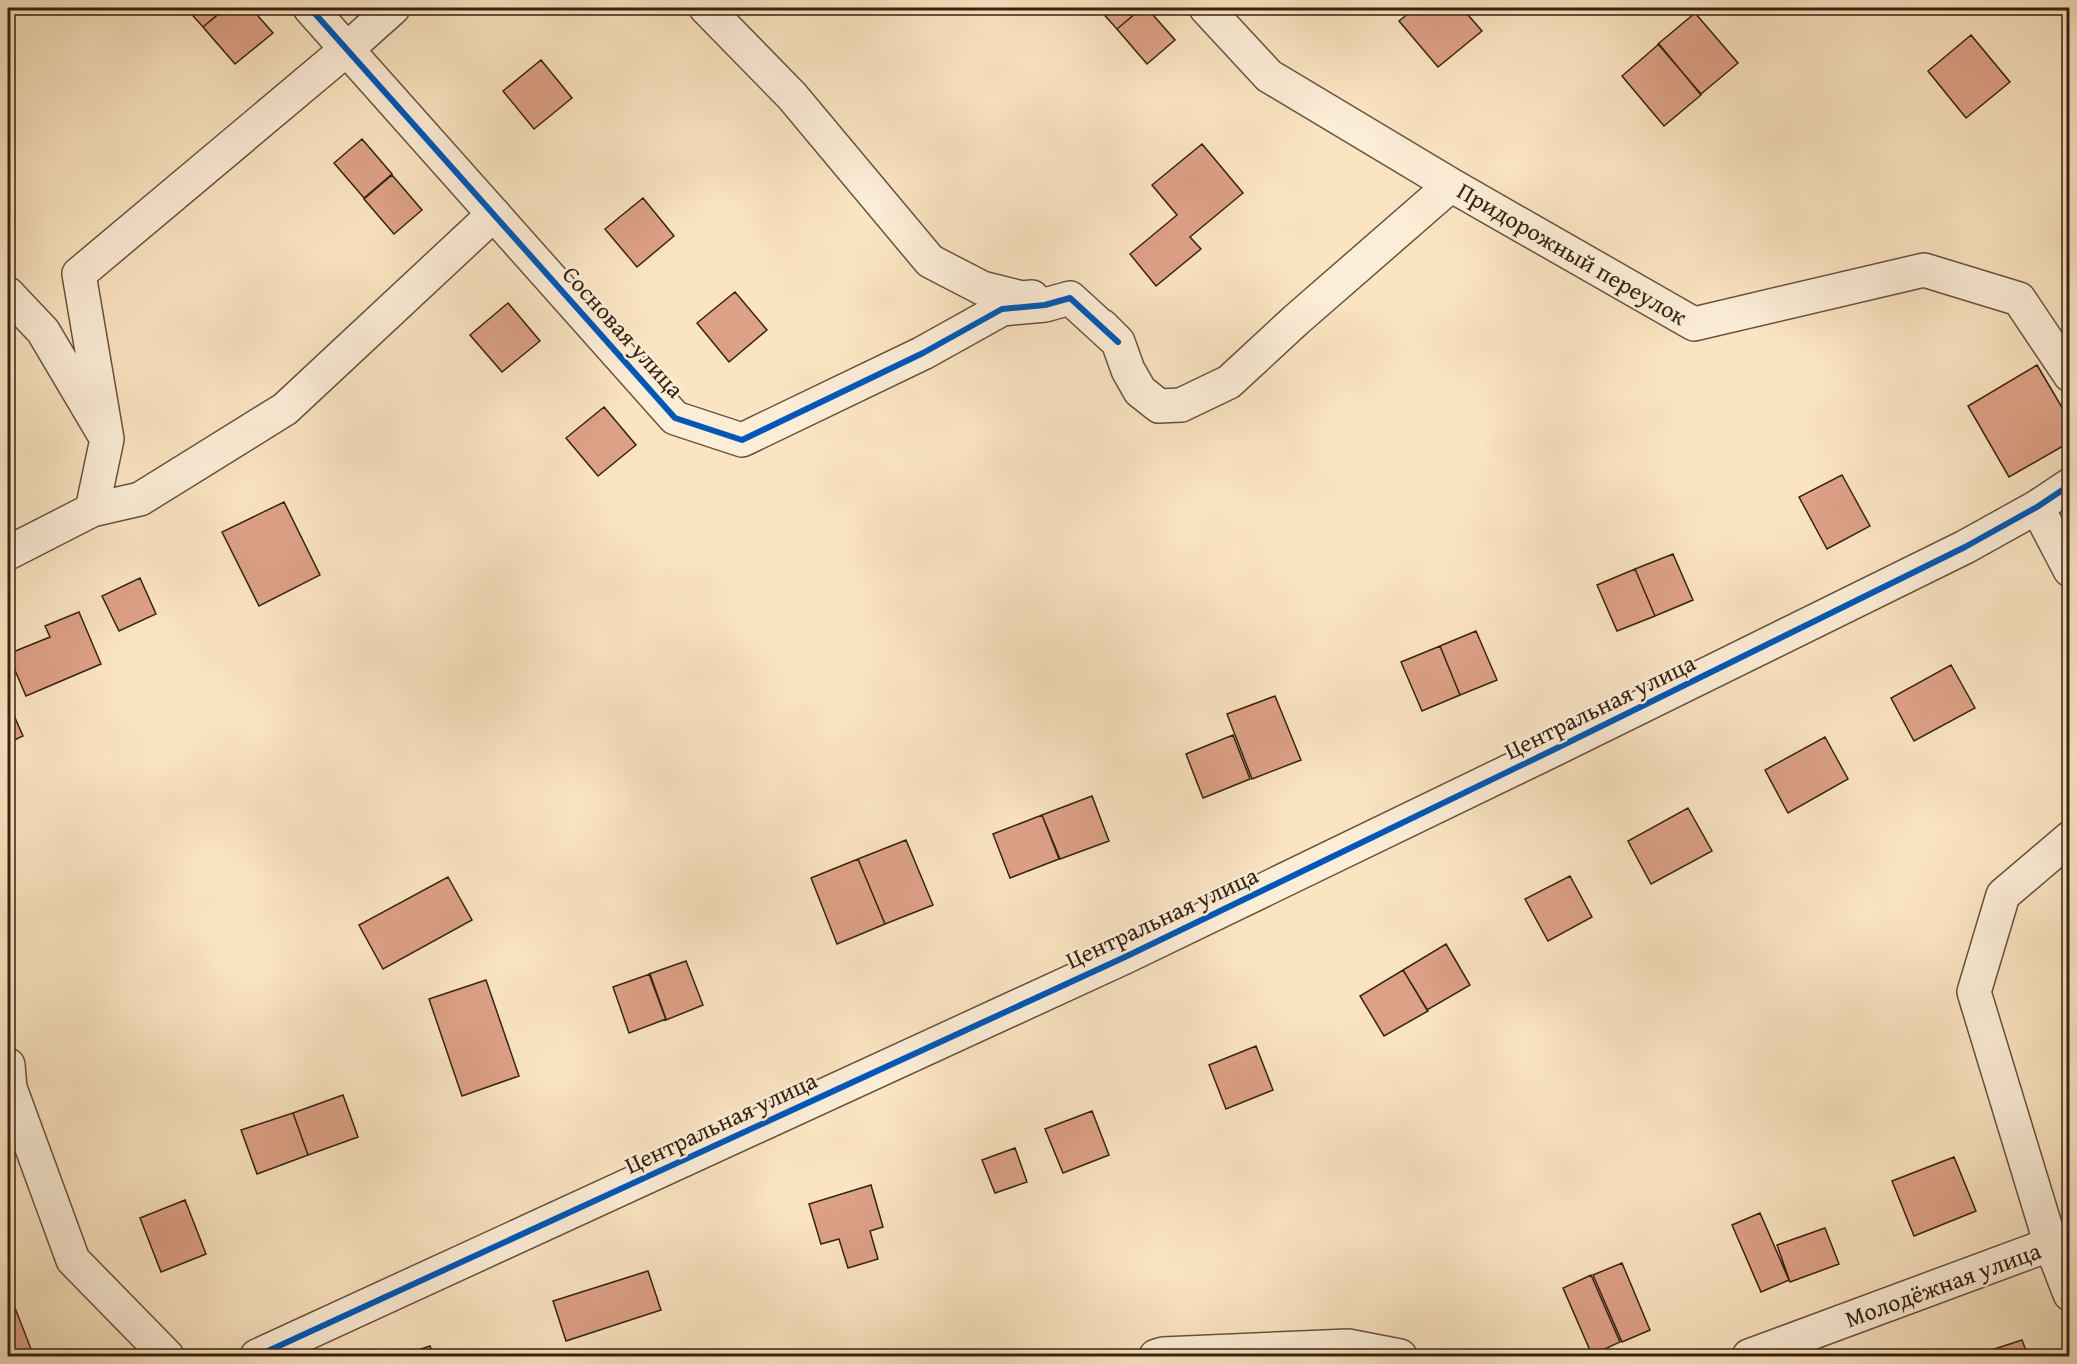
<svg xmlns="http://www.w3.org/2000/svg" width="2077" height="1364" font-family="'Gentium Book Plus',serif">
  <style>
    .building { fill: #dda187; stroke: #362211; stroke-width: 1.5 }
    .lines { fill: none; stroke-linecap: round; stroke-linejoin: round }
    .minor-casing { stroke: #67523d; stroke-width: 36 }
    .minor { stroke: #fcedd7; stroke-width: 33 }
    .cycleway-casing { stroke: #fcedd7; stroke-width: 10 }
    .cycleway { stroke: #0057b8; stroke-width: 6 }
    .labels { text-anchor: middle; stroke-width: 5; stroke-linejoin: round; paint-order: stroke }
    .street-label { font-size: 24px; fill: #362211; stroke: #fcedd7 }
  </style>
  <rect width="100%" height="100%" fill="#fbe4c2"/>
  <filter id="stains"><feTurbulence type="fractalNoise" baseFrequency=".00333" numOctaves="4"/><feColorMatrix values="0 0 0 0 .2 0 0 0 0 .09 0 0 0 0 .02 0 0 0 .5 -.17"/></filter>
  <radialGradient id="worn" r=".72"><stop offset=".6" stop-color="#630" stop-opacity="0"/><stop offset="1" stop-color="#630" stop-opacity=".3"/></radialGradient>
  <path class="building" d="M 186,8 L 225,8 L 203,27 Z
    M 226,8 L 251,8 L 273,33 L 235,64 L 203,27 Z
    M 1098,8 L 1142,8 L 1117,29 Z
    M 1142,8 L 1147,8 L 1175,40 L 1147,64 L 1117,29 Z
    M 1415,8 L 1462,8 L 1482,31 L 1438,67 L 1399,21 Z
    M 1695,13 L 1738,63 L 1701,94 L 1658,44 Z
    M 1971,35 L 2010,82 L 1966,118 L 1928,71 Z
    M 1659,44 L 1701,95 L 1664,126 L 1622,76 Z
    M 541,60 L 572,98 L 534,129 L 503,91 Z
    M 362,139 L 392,174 L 364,198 L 334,163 Z
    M 1202,144 L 1243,193 L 1190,237 L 1201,249 L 1156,286 L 1130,254 L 1177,215 L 1152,185 Z
    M 392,175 L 422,210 L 394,234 L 364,199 Z
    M 643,198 L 674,236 L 637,267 L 605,229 Z
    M 735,292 L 767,330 L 729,362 L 697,323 Z
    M 508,303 L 540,341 L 502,372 L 470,335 Z
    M 2037,365 L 2070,421 L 2070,442 L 2009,477 L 1968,406 Z
    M 604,407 L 636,445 L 598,476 L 566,438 Z
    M 1842,475 L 1870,526 L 1827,549 L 1799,497 Z
    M 284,502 L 320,575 L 259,606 L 222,532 Z
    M 1673,554 L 1693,600 L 1655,616 L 1635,569 Z
    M 1635,569 L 1655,616 L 1617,631 L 1597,585 Z
    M 140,578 L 156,614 L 119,631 L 102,596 Z
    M 79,612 L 101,664 L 26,696 L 8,654 L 50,637 L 45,626 Z
    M 1476,631 L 1497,680 L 1460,695 L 1440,646 Z
    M 1440,646 L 1460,695 L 1422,711 L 1401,662 Z
    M 1951,665 L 1975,708 L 1914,741 L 1891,698 Z
    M 1275,696 L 1301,760 L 1252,779 L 1227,714 Z
    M 8,702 L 23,736 L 8,743 Z
    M 1233,735 L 1250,779 L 1203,798 L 1186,754 Z
    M 1825,737 L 1848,779 L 1788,813 L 1765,770 Z
    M 1092,796 L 1109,841 L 1060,859 L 1042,815 Z
    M 1688,808 L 1712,851 L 1651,884 L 1628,841 Z
    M 1042,815 L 1059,859 L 1010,878 L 993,834 Z
    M 906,840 L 933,905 L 885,924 L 858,859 Z
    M 858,859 L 885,924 L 837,944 L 811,878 Z
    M 1570,876 L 1592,917 L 1548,941 L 1525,899 Z
    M 448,877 L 472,920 L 383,969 L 359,925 Z
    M 1446,944 L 1470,985 L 1427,1010 L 1403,970 Z
    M 686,961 L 703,1005 L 666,1020 L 649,974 Z
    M 1403,970 L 1428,1011 L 1384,1036 L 1360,996 Z
    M 650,974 L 666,1019 L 629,1033 L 613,987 Z
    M 486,980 L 519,1076 L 462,1096 L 429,999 Z
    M 1256,1046 L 1273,1090 L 1226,1109 L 1209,1065 Z
    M 343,1095 L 358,1137 L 308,1155 L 293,1113 Z
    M 1092,1111 L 1109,1155 L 1063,1173 L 1045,1129 Z
    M 293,1113 L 308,1155 L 257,1174 L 241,1130 Z
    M 1015,1148 L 1027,1182 L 995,1193 L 982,1160 Z
    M 1954,1157 L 1976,1211 L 1914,1236 L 1892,1181 Z
    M 871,1185 L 883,1227 L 870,1231 L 878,1259 L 848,1268 L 839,1239 L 821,1244 L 809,1204 Z
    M 185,1200 L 206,1254 L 161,1272 L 140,1218 Z
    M 1760,1213 L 1789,1280 L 1761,1292 L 1732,1225 Z
    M 1825,1228 L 1839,1264 L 1790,1282 L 1777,1245 Z
    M 1622,1263 L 1650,1330 L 1622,1342 L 1593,1275 Z
    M 648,1271 L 661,1310 L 566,1341 L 553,1301 Z
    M 1591,1275 L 1620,1342 L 1592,1355 L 1563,1288 Z
    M 10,1295 L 31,1349 L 12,1356 L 8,1356 L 8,1296 Z
    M 2022,1340 L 2028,1356 L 1973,1356 Z
    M 430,1346 L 434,1356 L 400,1356 Z"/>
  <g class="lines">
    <g class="minor-casing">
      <path id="minor" d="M 310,8 L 675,418 L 742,440 L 923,353 L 1002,309 L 1045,305 L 1070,298 L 1118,342
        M 706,8 L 792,96 L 930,261 L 982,288 L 1022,298 L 1032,297
        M 1206,8 L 1269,76 L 1451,185 L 1694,324 L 1924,270 L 2019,299 L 2070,375
        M 8,294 L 43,331 L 107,439 L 92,510
        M 1102,326 L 1118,342 L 1128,370 L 1140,391 L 1159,406 L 1181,405 L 1229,382 L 1296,320 L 1451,185
        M 107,439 L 79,274 L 347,49 L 393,8
        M 2037,507 L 2070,570
        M 8,553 L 92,510 L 140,499 L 285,409 L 494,214
        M 2070,838 L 2003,895 L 1974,992 L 2051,1245 L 2070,1294
        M 8,1065 L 10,1088 L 73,1260 L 167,1356
        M 257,1356 L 1125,957 L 1555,749 L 1965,547 L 2037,507 L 2070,485
        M 1156,1356 L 1163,1354 L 1348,1346 L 1400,1356
        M 1749,1356 L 2070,1237"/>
    </g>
    <use href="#minor" class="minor"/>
    <g class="cycleway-casing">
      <path id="cycleway" d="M 310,8 L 675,418 L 742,440 L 923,353 L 1002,309 L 1045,305 L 1070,298 L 1118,342
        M 257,1356 L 1125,957 L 1555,749 L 1965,547 L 2037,507 L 2070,485"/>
    </g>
    <use href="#cycleway" class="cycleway"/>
  </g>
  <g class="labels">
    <g class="street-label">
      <text transform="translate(1572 254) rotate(30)" y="8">Придорожный переулок</text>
      <text transform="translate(623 332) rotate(48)" y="8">Сосновая улица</text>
      <text transform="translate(1600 707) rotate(-26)" y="8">Центральная улица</text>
      <text transform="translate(1162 918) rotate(-25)" y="8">Центральная улица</text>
      <text transform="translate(721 1123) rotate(-25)" y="8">Центральная улица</text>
      <text transform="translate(1943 1285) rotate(-20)" y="8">Молодёжная улица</text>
    </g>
  </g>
  <rect width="2077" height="1364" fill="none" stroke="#fbe4c2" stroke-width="30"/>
  <rect x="9" y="9" width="2059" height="1346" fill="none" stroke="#362211" stroke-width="3"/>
  <rect x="15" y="15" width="2047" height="1334" fill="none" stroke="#362211" stroke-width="1.5"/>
  <rect width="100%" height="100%" filter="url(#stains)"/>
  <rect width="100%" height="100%" fill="url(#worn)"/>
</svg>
